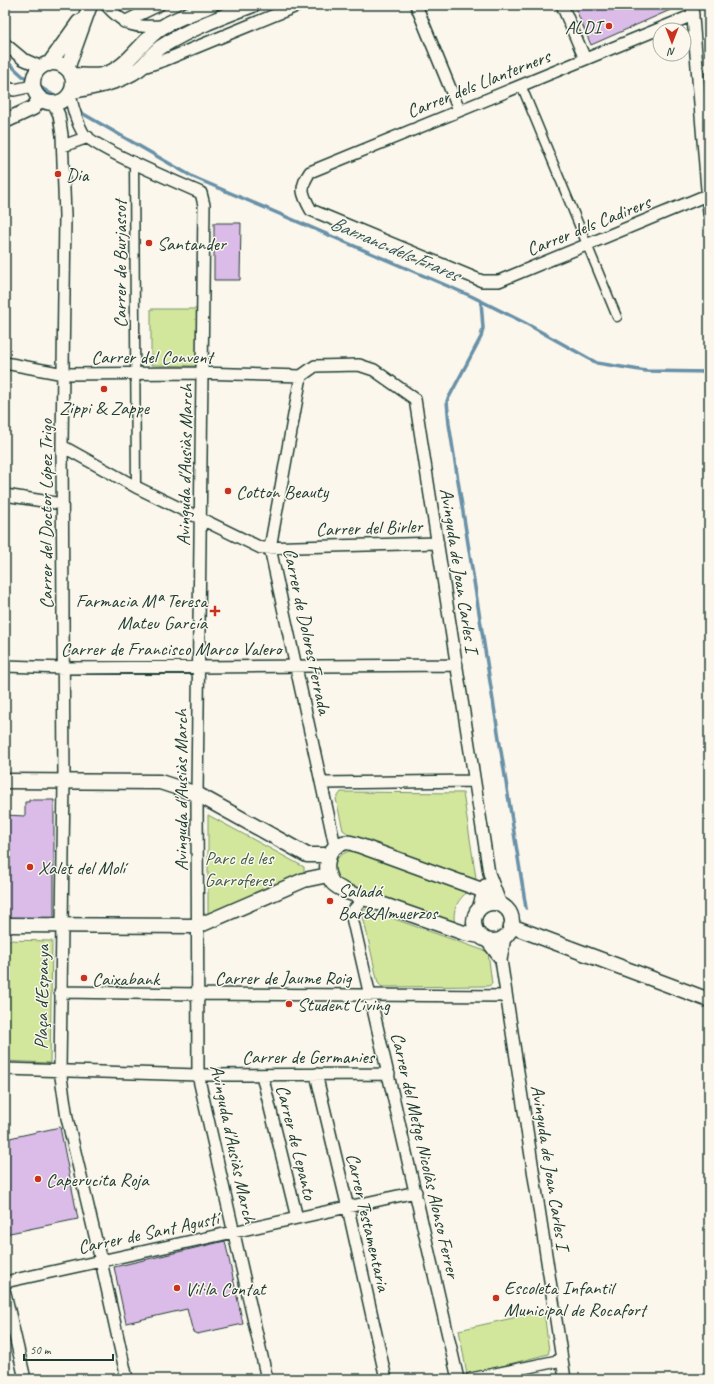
<svg xmlns="http://www.w3.org/2000/svg" width="714" height="1384" font-family="Caveat,sans-serif">
  <style>
    .green { fill: #d2e79c; stroke: #789268 }
    .lines { fill: none; stroke-linecap: round; stroke-linejoin: round }
    .stream { stroke: #6790a7; stroke-width: 3.5 }
    .building { fill: #dbbbe8; stroke: #1f3d34 }
    .pedestrian-casing { stroke: #1f3d34; stroke-width: 11 }
    .minor-casing { stroke: #1f3d34; stroke-width: 14 }
    .tertiary-casing { stroke: #1f3d34; stroke-width: 17 }
    .pedestrian { stroke: #fbf7ec; stroke-width: 8 }
    .minor { stroke: #fbf7ec; stroke-width: 11 }
    .tertiary { stroke: #fbf7ec; stroke-width: 14 }
    .poi-dot { fill: #c8321e; stroke: #fbf7ec; stroke-width: 1.5 }
    .labels { text-anchor: middle; stroke-width: 3; stroke-linejoin: round; paint-order: stroke }
    .poi-label { font-size: 19px; fill: #1f3d34; stroke: #fbf7ec; text-anchor: start }
    .street-label { font-size: 19px; fill: #1f3d34; stroke: #fbf7ec }
    .park-label { font-size: 19px; fill: #435f49; stroke: #fbf7ec }
    .water-label { font-size: 20px; font-style: italic; fill: #37595a; stroke: #fbf7ec }
  </style>
  <rect width="100%" height="100%" fill="#fbf7ec"/>
  <filter id="ink" filterUnits="userSpaceOnUse"><feTurbulence type="fractalNoise" baseFrequency=".025" numOctaves="2"/><feDisplacementMap in="SourceGraphic" scale="8" xChannelSelector="R" yChannelSelector="G"/><feConvolveMatrix kernelMatrix="1 2 1 2 8 2 1 2 1" color-interpolation-filters="sRGB"/></filter>
  <g filter="url(#ink)">
    <path class="green" d="M 151,309 L 198,309 L 197,366 L 151,365 Z
      M 341,792 L 463,793 L 476,878 L 475,881 L 351,836 L 343,830 L 336,799 Z
      M 208,815 L 304,867 L 304,872 L 211,915 L 208,914 Z
      M 355,850 L 469,891 C 456,900 451,913 456,928 L 340,883 C 338,880 335,875 334,871 C 332,859 344,851 355,850 Z
      M 366,909 L 488,952 L 492,984 L 488,986 L 382,987 L 378,983 L 362,912 Z
      M 5,940 L 52,941 L 50,1063 L 5,1061 Z
      M 544,1311 L 549,1351 L 548,1354 L 467,1375 L 459,1330 Z"/>
    <g class="lines">
      <path class="stream" d="M 5,60 L 26,79
        M 40,87 L 56,97
        M 80,112 L 193,177 L 471,296 L 525,323 L 597,363 L 646,371 L 709,372
        M 481,301 L 483,328 L 481,337 L 447,401 L 449,424 L 526,908"/>
    </g>
    <path class="building" d="M 574,5 L 677,5 L 677,7 L 591,45 Z
      M 214,223 L 241,223 L 240,280 L 214,280 Z
      M 29,800 L 54,800 L 54,919 L 5,918 L 5,815 L 25,816 L 25,802 L 29,802 Z
      M 60,1127 L 78,1219 L 5,1234 L 5,1139 Z
      M 225,1241 L 243,1324 L 197,1334 L 193,1332 L 187,1309 L 126,1323 L 114,1267 Z"/>
    <g class="lines">
      <g class="pedestrian-casing">
        <path id="pedestrian" d="M 521,85 L 617,317
          M 134,162 L 136,487"/>
      </g>
      <g class="minor-casing">
        <path id="minor" d="M 106,5 C 127,28 134,27 164,26
          M 416,5 L 459,110
          M 562,5 L 585,59
          M 692,5 L 709,214
          M 693,15 L 310,172 C 299,188 302,194 311,210 L 482,281 L 499,281 L 707,195
          M 124,22 L 159,5
          M 5,44 L 23,59 L 41,67
          M 140,68 L 165,60 L 299,5
          M 5,87 L 14,90 L 33,86
          M 70,95 C 73,108 76,121 83,133 C 92,147 181,184 201,193 L 204,205 L 197,794 L 198,1075 L 267,1379
          M 54,104 L 59,115 L 62,135 L 65,216 L 62,446 L 64,781 L 60,1070 L 67,1118 L 101,1261 L 127,1379
          M 63,146 L 88,137
          M 5,363 L 64,374 L 198,373 L 301,376
          M 301,376 L 315,366 L 359,365 L 374,370 L 415,399 L 489,873 L 501,905
          M 301,376 L 270,548 L 335,846
          M 62,446 L 136,487 L 261,548 L 438,543
          M 5,495 L 62,504
          M 5,666 L 64,668 L 457,665
          M 322,783 L 474,781
          M 364,898 L 351,913 L 458,1379
          M 477,912 L 485,885
          M 485,939 L 501,960 L 505,937
          M 501,960 L 565,1379
          M 60,992 L 198,994 L 506,996
          M 5,1069 L 198,1075 L 389,1074
          M 316,1074 L 348,1208 L 386,1379
          M 262,1075 L 297,1218
          M 5,1282 L 416,1192
          M 5,1293 L 25,1379
          M 471,1379 L 562,1360"/>
      </g>
      <g class="tertiary-casing">
        <path id="tertiary" d="M33 83a20 20 0 1 1 40 0a20 20 0 1 1-40 0Z
          M 49,64 L 79,22
          M 67,69 L 90,5
          M 71,75 C 81,75 92,77 102,75 C 129,69 141,39 164,26 C 178,17 196,12 211,5
          M 72,91 C 95,87 119,83 139,69 C 147,63 152,53 161,47 C 189,29 221,17 253,5
          M 5,121 L 33,108 L 40,99
          M 5,781 L 160,782 L 197,794 L 307,855 L 329,855
          M474 922a19 19 0 1 1 38 0a19 19 0 1 1-38 0Z
          M 5,925 L 198,926 L 304,880 L 328,875
          M 511,926 L 709,1000
          M 480,936 L 464,933 L 347,892 C 342,889 334,886 332,882 C 323,869 327,847 343,843 C 348,841 354,844 358,845 L 479,889 L 495,903"/>
      </g>
      <use href="#pedestrian" class="pedestrian"/>
      <use href="#minor" class="minor"/>
      <use href="#tertiary" class="tertiary"/>
    </g>
  </g>
  <g class="poi-dot">
    <circle cx="609" cy="26" r="4"/>
    <circle cx="58" cy="174" r="4"/>
    <circle cx="149" cy="243" r="4"/>
    <circle cx="104" cy="389" r="4"/>
    <circle cx="228" cy="491" r="4"/>
    <path d="M213 605h4v4h4v4h-4v4h-4v-4h-4v-4h4z"/>
    <circle cx="30" cy="867" r="4"/>
    <circle cx="330" cy="901" r="4"/>
    <circle cx="84" cy="978" r="4"/>
    <circle cx="289" cy="1004" r="4"/>
    <circle cx="38" cy="1179" r="4"/>
    <circle cx="177" cy="1288" r="4"/>
    <circle cx="496" cy="1298" r="4"/>
  </g>
  <g class="labels">
    <g class="poi-label">
      <text x="601" y="33" text-anchor="end">ALDI</text>
      <text x="66" y="181">Dia</text>
      <text x="157" y="250">Santander</text>
      <text x="104" y="414" text-anchor="middle">Zippi &amp; Zappe</text>
      <text x="236" y="498">Cotton Beauty</text>
      <text x="207" y="607" text-anchor="end">Farmacia Mª Teresa<tspan x="207" dy="22">Mateu García</tspan></text>
      <text x="38" y="874">Xalet del Molí</text>
      <text x="338" y="897">Saladá<tspan x="338" dy="22">Bar&amp;Almuerzos</tspan></text>
      <text x="92" y="985">Caixabank</text>
      <text x="297" y="1011">Student Living</text>
      <text x="46" y="1186">Caperucita Roja</text>
      <text x="504" y="1294">Escoleta Infantil<tspan x="504" dy="22">Municipal de Rocafort</tspan></text>
      <text x="185" y="1295">Vil·la Contat</text>
    </g>
    <g class="street-label">
      <text transform="translate(478 83) rotate(-22)" y="7">Carrer dels Llanterners</text>
      <text transform="translate(588 225) rotate(-22)" y="7">Carrer dels Cadirers</text>
      <text transform="translate(119 264) rotate(-90)" y="7">Carrer de Burjassot</text>
      <text x="152" y="363">Carrer del Convent</text>
      <text transform="translate(184 465) rotate(-89)" y="7">Avinguda d'Ausiàs March</text>
      <text transform="translate(45 514) rotate(-90)" y="7">Carrer del Doctor López Trigo</text>
      <text transform="translate(369 527) rotate(-2)" y="7">Carrer del Birler</text>
      <text transform="translate(460 570) rotate(81)" y="7">Avinguda de Joan Carles I</text>
      <text transform="translate(308 631) rotate(78)" y="7">Carrer de Dolores Ferrada</text>
      <text x="171" y="655">Carrer de Francisco Marco Valero</text>
      <text transform="translate(180 790) rotate(-90)" y="7">Avinguda d'Ausiàs March</text>
      <text x="283" y="984">Carrer de Jaume Roig</text>
      <text transform="translate(41 997) rotate(-89)" y="7">Plaça d'Espanya</text>
      <text x="308" y="1063">Carrer de Germanies</text>
      <text transform="translate(297 1142) rotate(76)" y="7">Carrer de Lepanto</text>
      <text transform="translate(234 1144) rotate(78)" y="7">Avinguda d'Ausiàs March</text>
      <text transform="translate(426 1155) rotate(77)" y="7">Carrer del Metge Nicolàs Alonso Ferrer</text>
      <text transform="translate(551 1167) rotate(81)" y="7">Avinguda de Joan Carles I</text>
      <text transform="translate(369 1222) rotate(77)" y="7">Carrer Testamentaria</text>
      <text transform="translate(148 1232) rotate(-12)" y="7">Carrer de Sant Agustí</text>
    </g>
    <g class="park-label">
      <text x="239" y="864">Parc de les<tspan x="239" dy="22">Garroferes</tspan></text>
    </g>
    <g class="water-label">
      <text transform="translate(395 248) rotate(23)" y="7">Barranc dels Frares</text>
    </g>
  </g>
  <rect width="714" height="1384" fill="none" stroke="#fbf7ec" stroke-width="20"/>
  <rect x="10" y="10" width="694" height="1364" fill="none" stroke="#1f3d34" stroke-width="1.5" filter="url(#ink)"/>
  <g transform="translate(672 42) rotate(180)"><circle r="19" fill="#fbf7ec" stroke="#a3ada2"/>
  <path d="M0-3L7 15L0 10L-7 15Z" fill="#c8321e"/>
  <text y="-6" font-size="11" font-weight="bold" text-anchor="middle" fill="#1f3d34">N</text>
  </g>
  <path d="M24 1354v6h89v-6" fill="none" stroke="#1f3d34" stroke-width="2"/>
  <text x="30" y="1354" font-size="12" fill="#1f3d34" stroke="#fbf7ec" stroke-width="3" paint-order="stroke">50 m</text>
</svg>
